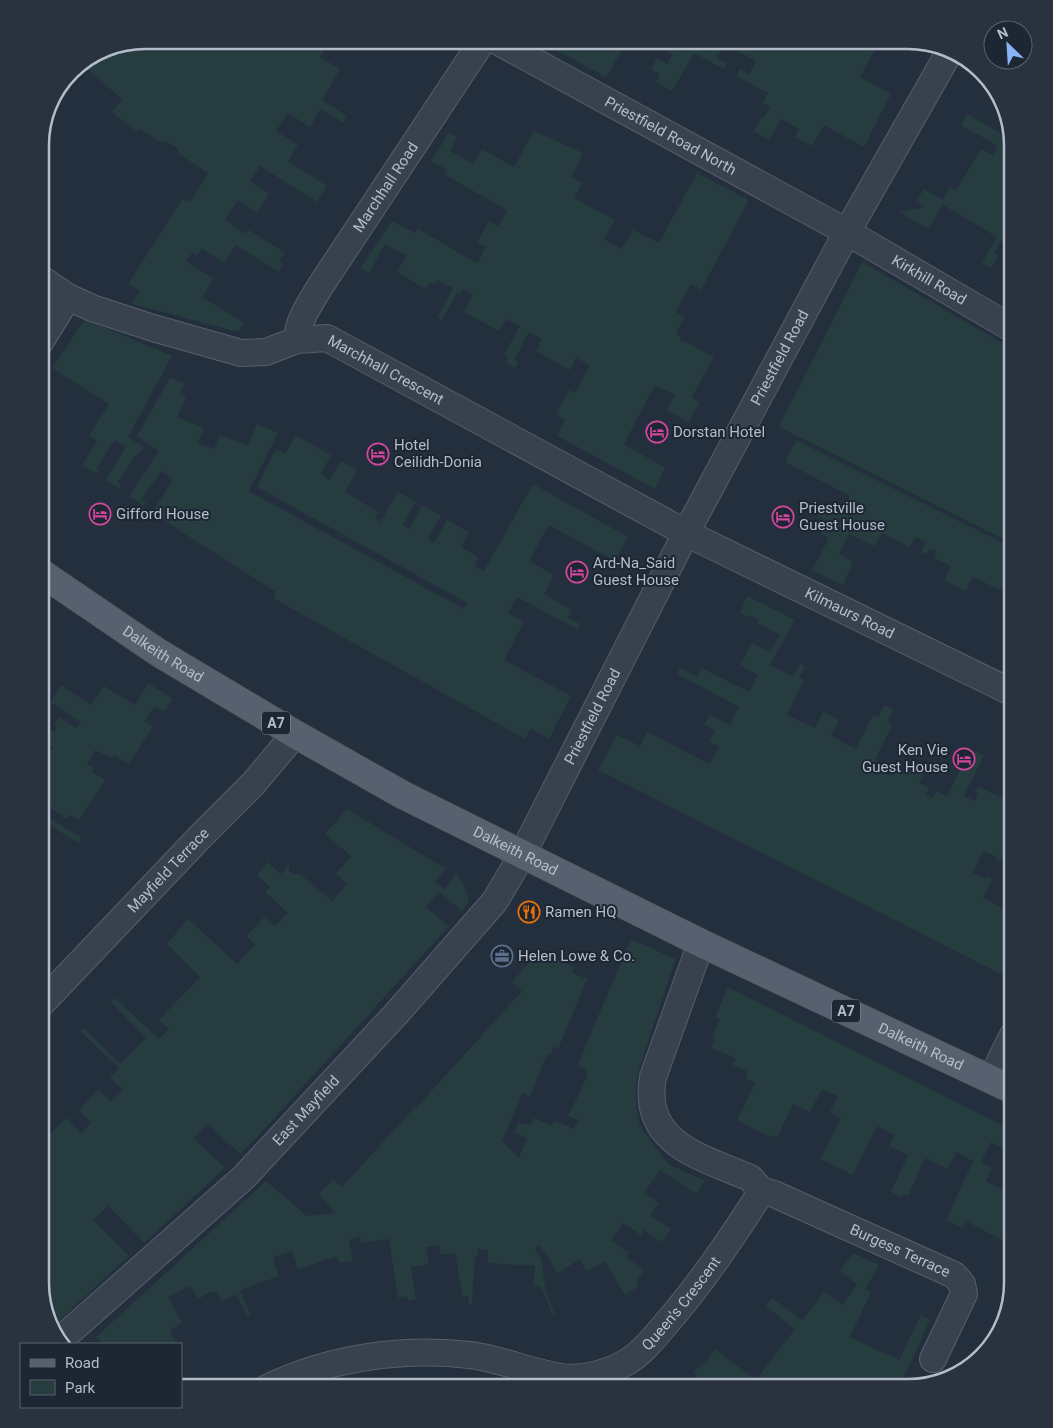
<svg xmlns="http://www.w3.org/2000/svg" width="1053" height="1428" font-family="Roboto,sans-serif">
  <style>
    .green { fill: #263c3f }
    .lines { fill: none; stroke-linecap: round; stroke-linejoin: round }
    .minor-casing { stroke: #565f6c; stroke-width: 28 }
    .primary-casing { stroke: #414a57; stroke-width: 29 }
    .minor { stroke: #38414e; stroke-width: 26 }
    .primary { stroke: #56606e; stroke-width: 28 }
    .labels { text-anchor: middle; stroke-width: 4; stroke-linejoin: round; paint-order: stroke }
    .shield { fill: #1d2633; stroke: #878f9c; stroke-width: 1 }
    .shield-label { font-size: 14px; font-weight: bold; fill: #b4bcc9 }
    .street-label { font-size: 15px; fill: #b4bcc9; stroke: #1d2633 }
    .poi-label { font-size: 15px; fill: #b4bcc9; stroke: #1d2633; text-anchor: start }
    .rim { fill: none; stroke: #b4bcc9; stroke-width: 2.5 }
  </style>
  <rect width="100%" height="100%" fill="#242f3e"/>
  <path class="green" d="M 144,40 L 311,40 L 325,48 L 320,57 L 340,69 L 322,100 L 347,116 L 343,123 L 321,109 L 310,127 L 288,113 L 276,131 L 298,145 L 288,161 L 327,186 L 317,202 L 260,166 L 250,181 L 269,194 L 257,213 L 238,200 L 225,220 L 246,234 L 249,230 L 285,253 L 279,262 L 283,264 L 279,272 L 236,245 L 224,263 L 202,248 L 197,256 L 192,253 L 186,261 L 214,279 L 202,297 L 244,323 L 238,332 L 132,304 L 140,291 L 128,284 L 183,198 L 190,202 L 208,173 L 177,153 L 179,149 L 165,141 L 162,143 L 140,129 L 137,132 L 112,112 L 122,99 L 80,63 L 105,48 Z
    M 537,40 L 628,40 L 606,77 Z
    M 667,40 L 880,40 L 860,77 L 891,94 L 864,147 L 824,125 L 812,146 L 795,137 L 799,129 L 781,119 L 769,140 L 754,131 L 761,118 L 763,119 L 770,107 L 763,103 L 768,93 L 736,76 L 740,69 L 749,74 L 756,61 L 725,44 L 717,58 L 727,63 L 724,69 L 694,53 L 672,91 L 656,82 L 660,74 L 651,69 L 657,58 L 667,64 L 673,54 L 663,48 Z
    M 967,114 L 1000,133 L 1007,121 L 1013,144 L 1013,248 L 1001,241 L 994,253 L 999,256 L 991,268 L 982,263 L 997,237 L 943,205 L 928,229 L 899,212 L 925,207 L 916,201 L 924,189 L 943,200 L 950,187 L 956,191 L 981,149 L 993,155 L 998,146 L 961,125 Z
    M 534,131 L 583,153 L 571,177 L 582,183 L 574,198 L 615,220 L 604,239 L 622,249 L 633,230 L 659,243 L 697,173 L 749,200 L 701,290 L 691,284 L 676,312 L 685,317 L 676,334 L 681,337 L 680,339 L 714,357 L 691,398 L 699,402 L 689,422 L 667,410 L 675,395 L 655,385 L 624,444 L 665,468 L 655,489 L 557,436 L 565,420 L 556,414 L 569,390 L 575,393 L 590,365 L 576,358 L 570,370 L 536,351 L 542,339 L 529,332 L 514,360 L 518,362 L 515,368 L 506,363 L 509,358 L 504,355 L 520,326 L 506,319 L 499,331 L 464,312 L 473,294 L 464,289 L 460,294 L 457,293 L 442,320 L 437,318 L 453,288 L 438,280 L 435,285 L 430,282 L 426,289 L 397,272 L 406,255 L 385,244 L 369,273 L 360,268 L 392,221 L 415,233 L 418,229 L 477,263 L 486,247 L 477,242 L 489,221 L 498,226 L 507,210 L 445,175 L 447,170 L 431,161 L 449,133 L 457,137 L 450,151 L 473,164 L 482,149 L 514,167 Z
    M 862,262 L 1013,349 L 1013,530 L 1007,541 L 779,427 Z
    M 85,319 L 172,356 L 128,437 L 144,447 L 138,455 L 136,455 L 118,482 L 121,487 L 120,489 L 106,480 L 126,447 L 115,440 L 96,468 L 99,470 L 96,474 L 82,465 L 97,441 L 89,435 L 109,404 L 52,368 Z
    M 170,378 L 185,383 L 180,394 L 186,397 L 177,417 L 204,428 L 198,443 L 214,449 L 220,435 L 248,446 L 257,424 L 278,433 L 249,491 L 464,609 L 467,603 L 257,487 L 276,449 L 285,454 L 296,435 L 331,455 L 321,474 L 330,480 L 341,461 L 357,470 L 345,492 L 378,512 L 375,518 L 380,522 L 398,492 L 416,502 L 403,525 L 409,529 L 422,505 L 441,516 L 428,539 L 434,543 L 447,520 L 469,532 L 461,547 L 479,558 L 475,566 L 484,571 L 533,484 L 628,537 L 615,561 L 549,525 L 529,561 L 554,575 L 544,594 L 572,610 L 568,618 L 580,624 L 577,629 L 517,597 L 508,613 L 524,622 L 504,660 L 571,696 L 549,739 L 531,728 L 525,739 L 273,598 L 276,592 L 152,513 L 173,479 L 161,471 L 142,499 L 146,503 L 144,506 L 129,496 L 159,451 L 137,436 Z
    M 796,440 L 1007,545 L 1013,534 L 1013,584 L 1007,581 L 1002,591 L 973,577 L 966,591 L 944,580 L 951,566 L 934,558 L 937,552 L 930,549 L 926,554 L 921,552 L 926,542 L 915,537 L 910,547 L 882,533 L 875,546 L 849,534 L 839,554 L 853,562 L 843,585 L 812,570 L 829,538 L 820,533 L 823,528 L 831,531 L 834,525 L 817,516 L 823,505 L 841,514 L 850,496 L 785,462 Z
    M 747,596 L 795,620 L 770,665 L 793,677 L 800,664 L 805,666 L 799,677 L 804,680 L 787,715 L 815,728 L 823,712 L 839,720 L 831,736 L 856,749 L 873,715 L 878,717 L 884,705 L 894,709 L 887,722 L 892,725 L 875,760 L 885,765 L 882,771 L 890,776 L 894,770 L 903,774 L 910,759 L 927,767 L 919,783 L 929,788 L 926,794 L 933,798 L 936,791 L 947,796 L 964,762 L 968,764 L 975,751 L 984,755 L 964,796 L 975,801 L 978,794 L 976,790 L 978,786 L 1012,803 L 1009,809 L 1005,809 L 1003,815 L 1013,820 L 1013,844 L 1010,843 L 1001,862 L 997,860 L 995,856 L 983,851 L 973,873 L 985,879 L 988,877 L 992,879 L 983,898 L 1013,913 L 1013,980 L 598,770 L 617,735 L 640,746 L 647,732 L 710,764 L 719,747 L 709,742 L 715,730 L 704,725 L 710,715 L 730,725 L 739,707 L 677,674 L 680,668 L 697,677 L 702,668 L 749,692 L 758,675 L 740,665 L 752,643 L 770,652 L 780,635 L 757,623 L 758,620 L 750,615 L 748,617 L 740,613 Z
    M 148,683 L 173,699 L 164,712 L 154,707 L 144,721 L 153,726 L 129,764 L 114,755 L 112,758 L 95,750 L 87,764 L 94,768 L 92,772 L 105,780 L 79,820 L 70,815 L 67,819 L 47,805 L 42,813 L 82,838 L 78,843 L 51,826 L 40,842 L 40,751 L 48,755 L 53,747 L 40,739 L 40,721 L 43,717 L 49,721 L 46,727 L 54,732 L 57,727 L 54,724 L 59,717 L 76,728 L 81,722 L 50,702 L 61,685 L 91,705 L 104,686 L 135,705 Z
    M 347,809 L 446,869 L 435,881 L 444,889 L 456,874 L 464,884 L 469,901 L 462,911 L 439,892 L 426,907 L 449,926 L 260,1134 L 240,1154 L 207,1124 L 194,1138 L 225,1168 L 144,1243 L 108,1206 L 93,1220 L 129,1256 L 52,1327 L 40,1284 L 40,1158 L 47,1151 L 40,1144 L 66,1118 L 81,1133 L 91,1123 L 79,1110 L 98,1090 L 111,1102 L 123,1090 L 110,1077 L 119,1068 L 81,1032 L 84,1028 L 120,1064 L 146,1038 L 111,1002 L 115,998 L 159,1039 L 169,1029 L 159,1020 L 200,977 L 167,944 L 188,919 L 237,964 L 255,944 L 246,936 L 264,917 L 275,926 L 288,913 L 265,892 L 270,887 L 257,875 L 268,862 L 281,874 L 289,864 L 289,870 L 292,874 L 300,874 L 332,901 L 347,884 L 336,874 L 351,856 L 325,834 Z
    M 631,939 L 675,959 L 675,961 L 642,1060 L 636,1082 L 636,1106 L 640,1125 L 645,1133 L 668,1164 L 705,1181 L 697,1194 L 660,1170 L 644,1193 L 659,1203 L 650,1216 L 671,1229 L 662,1242 L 644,1230 L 641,1235 L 623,1223 L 611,1240 L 629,1253 L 626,1257 L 644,1270 L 636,1282 L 639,1286 L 625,1295 L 605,1261 L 587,1271 L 580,1259 L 558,1273 L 539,1245 L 535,1249 L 542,1260 L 545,1289 L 555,1315 L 552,1314 L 541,1287 L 534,1286 L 535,1266 L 488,1263 L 488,1250 L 478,1249 L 478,1256 L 475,1256 L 472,1304 L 469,1304 L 468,1296 L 463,1297 L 455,1253 L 441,1255 L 439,1245 L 426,1247 L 429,1264 L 411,1267 L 416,1300 L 408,1301 L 407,1296 L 398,1298 L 389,1239 L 361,1243 L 360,1237 L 349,1240 L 353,1261 L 339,1263 L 337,1256 L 298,1270 L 292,1251 L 273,1257 L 279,1276 L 240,1290 L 251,1316 L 248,1317 L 236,1294 L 222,1302 L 217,1293 L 211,1292 L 198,1299 L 190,1286 L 168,1297 L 182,1323 L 170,1330 L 177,1344 L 103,1344 L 96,1337 L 266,1181 L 307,1216 L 335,1213 L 319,1194 L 333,1179 L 342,1187 L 415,1107 L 416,1108 L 522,991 L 512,982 L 539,952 L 574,967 L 572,973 L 587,979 L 558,1049 L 554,1047 L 550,1055 L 547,1054 L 530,1096 L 523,1093 L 502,1141 L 519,1158 L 527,1138 L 514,1132 L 518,1122 L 531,1125 L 534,1118 L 552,1126 L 555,1121 L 574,1129 L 578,1120 L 568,1116 L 588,1075 L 586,1074 L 587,1070 L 577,1066 Z
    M 728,987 L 1010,1129 L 1009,1131 L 1011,1132 L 1003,1148 L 991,1142 L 981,1162 L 992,1168 L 986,1181 L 1013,1195 L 1013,1246 L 966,1221 L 963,1228 L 946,1220 L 973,1161 L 956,1152 L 948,1169 L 925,1158 L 908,1196 L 904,1194 L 902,1197 L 891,1192 L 908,1155 L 889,1146 L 895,1135 L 877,1126 L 853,1175 L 820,1159 L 841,1118 L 830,1112 L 838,1096 L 822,1089 L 810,1112 L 793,1104 L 777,1138 L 772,1135 L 770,1137 L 737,1120 L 755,1083 L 745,1078 L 748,1072 L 733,1065 L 736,1058 L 711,1048 L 715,1038 L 712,1036 L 720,1019 L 715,1017 Z
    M 853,1253 L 879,1265 L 865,1289 L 871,1292 L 850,1337 L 899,1360 L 921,1315 L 930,1320 L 899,1388 L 705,1388 L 694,1372 L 708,1359 L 708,1357 L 715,1349 L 756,1380 L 795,1329 L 766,1306 L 772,1298 L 802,1320 L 824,1292 L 842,1305 L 857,1284 L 840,1271 Z"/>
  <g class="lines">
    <g class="minor-casing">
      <g id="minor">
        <path id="s1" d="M 495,40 L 847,232 L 1013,329"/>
        <path id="s2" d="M 40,278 L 68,297 L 92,308 L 153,328 L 241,353 L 266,352 L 297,340 L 327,338 L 686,533 L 1013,693"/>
        <path id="s3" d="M 297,340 C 298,319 311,302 321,285 L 483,40"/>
        <path d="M 40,342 L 68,297"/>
        <path id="s4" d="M 40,1005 L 200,837 L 253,784 L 295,734"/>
        <path d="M 991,1079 L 1013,1035"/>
        <path id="s5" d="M 758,1189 L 774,1194 L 954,1275 L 962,1284 L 964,1294 L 933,1359"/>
        <path id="s6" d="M 59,1341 L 243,1178 L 397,1013 L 495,901 L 522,855 L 686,533 L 847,232 L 950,51"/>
        <path id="s7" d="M 267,1388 C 328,1358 402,1347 470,1355 C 501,1359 530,1372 561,1377 C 583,1380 608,1373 627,1362 C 642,1353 653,1339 665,1325 C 699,1286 730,1241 758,1197 C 758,1188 757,1184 750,1178 C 702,1157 641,1144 653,1077 L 701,943"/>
      </g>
    </g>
    <g class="primary-casing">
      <g id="primary">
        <path id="s8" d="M 40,572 L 159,653 L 295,734 L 403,795 L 701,943 L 1013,1090"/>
      </g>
    </g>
    <use href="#minor" class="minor"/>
    <use href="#primary" class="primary"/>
  </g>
  <defs>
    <g id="hotel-ring" transform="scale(1.125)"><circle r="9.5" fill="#1d2633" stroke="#d1479c" stroke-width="1.5"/><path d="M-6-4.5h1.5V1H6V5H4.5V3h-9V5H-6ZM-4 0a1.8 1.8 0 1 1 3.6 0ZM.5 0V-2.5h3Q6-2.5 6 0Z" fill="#d1479c"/></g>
    <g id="restaurant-ring" transform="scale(1.125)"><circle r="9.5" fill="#1d2633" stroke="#e8710a" stroke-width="1.5"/><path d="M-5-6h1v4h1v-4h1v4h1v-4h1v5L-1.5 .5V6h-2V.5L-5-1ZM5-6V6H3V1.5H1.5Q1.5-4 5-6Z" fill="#e8710a"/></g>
    <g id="office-ring" transform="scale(1.125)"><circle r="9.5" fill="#1d2633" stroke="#5c6f8a" stroke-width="1.5"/><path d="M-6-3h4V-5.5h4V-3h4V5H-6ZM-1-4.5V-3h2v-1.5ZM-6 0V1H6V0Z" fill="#5c6f8a"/></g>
  </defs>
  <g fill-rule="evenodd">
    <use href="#hotel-ring" x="657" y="432"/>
    <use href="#hotel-ring" x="378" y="454"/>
    <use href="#hotel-ring" x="100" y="514"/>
    <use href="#hotel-ring" x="783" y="517"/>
    <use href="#hotel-ring" x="577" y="572"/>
    <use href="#hotel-ring" x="964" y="759"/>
    <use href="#restaurant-ring" x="529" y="912"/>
    <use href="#office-ring" x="502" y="956"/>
  </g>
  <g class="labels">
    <g class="shield">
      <rect x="262" y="711.5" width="28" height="23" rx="4"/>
      <rect x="832" y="999.5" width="28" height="23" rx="4"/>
    </g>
    <g class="shield-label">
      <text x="276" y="728">A7</text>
      <text x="846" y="1016">A7</text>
    </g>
    <g class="street-label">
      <text dy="5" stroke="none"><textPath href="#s1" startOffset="200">Priestfield Road North</textPath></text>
      <text dy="5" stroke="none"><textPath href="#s3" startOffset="178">Marchhall Road</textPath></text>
      <text dy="5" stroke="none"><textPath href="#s1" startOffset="496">Kirkhill Road</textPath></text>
      <text dy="5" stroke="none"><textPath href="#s6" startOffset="1234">Priestfield Road</textPath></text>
      <text dy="5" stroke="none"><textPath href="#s2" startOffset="371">Marchhall Crescent</textPath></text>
      <text dy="5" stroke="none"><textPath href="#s2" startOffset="895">Kilmaurs Road</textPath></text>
      <text dy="5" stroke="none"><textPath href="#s8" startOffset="148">Dalkeith Road</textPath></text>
      <text dy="5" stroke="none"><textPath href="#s6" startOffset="829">Priestfield Road</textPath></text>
      <text dy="5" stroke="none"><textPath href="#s8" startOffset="552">Dalkeith Road</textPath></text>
      <text dy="5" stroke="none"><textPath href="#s4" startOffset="186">Mayfield Terrace</textPath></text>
      <text dy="5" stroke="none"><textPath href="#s8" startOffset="1002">Dalkeith Road</textPath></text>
      <text dy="5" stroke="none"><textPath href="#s6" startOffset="338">East Mayfield</textPath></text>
      <text dy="5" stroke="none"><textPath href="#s5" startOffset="155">Burgess Terrace</textPath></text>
      <text dy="5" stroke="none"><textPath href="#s7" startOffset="451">Queen's Crescent</textPath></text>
    </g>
    <g class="poi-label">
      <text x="673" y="437">Dorstan Hotel</text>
      <text x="394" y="450">Hotel<tspan x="394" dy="17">Ceilidh-Donia</tspan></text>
      <text x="799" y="513">Priestville<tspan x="799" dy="17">Guest House</tspan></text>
      <text x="116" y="519">Gifford House</text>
      <text x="593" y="568">Ard-Na_Said<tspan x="593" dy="17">Guest House</tspan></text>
      <text x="948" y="755" text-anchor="end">Ken Vie<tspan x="948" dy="17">Guest House</tspan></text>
      <text x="545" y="917">Ramen HQ</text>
      <text x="518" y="961">Helen Lowe &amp; Co.</text>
    </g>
  </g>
  <path d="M0 0H1053V1428H0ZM145 49H908A96 96 0 0 1 1004 145V1283A96 96 0 0 1 908 1379H145A96 96 0 0 1 49 1283V145A96 96 0 0 1 145 49Z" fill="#29323f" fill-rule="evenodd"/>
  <path class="rim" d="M145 49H908A96 96 0 0 1 1004 145V1283A96 96 0 0 1 908 1379H145A96 96 0 0 1 49 1283V145A96 96 0 0 1 145 49Z"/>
  <rect x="20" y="1343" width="162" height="65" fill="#1d2633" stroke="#59626f"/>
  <rect x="30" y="1359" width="25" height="8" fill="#56606e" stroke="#59626f"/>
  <text x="65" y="1368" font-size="15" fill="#b4bcc9">Road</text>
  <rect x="30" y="1380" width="25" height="15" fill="#263c3f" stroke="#59626f"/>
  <text x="65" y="1393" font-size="15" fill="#b4bcc9">Park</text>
  <g transform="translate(1008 45) rotate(335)"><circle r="24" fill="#1d2633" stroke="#59626f"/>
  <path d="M0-4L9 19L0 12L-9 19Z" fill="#8ab4f8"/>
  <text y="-8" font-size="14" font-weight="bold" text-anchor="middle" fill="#b4bcc9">N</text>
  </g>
</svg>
